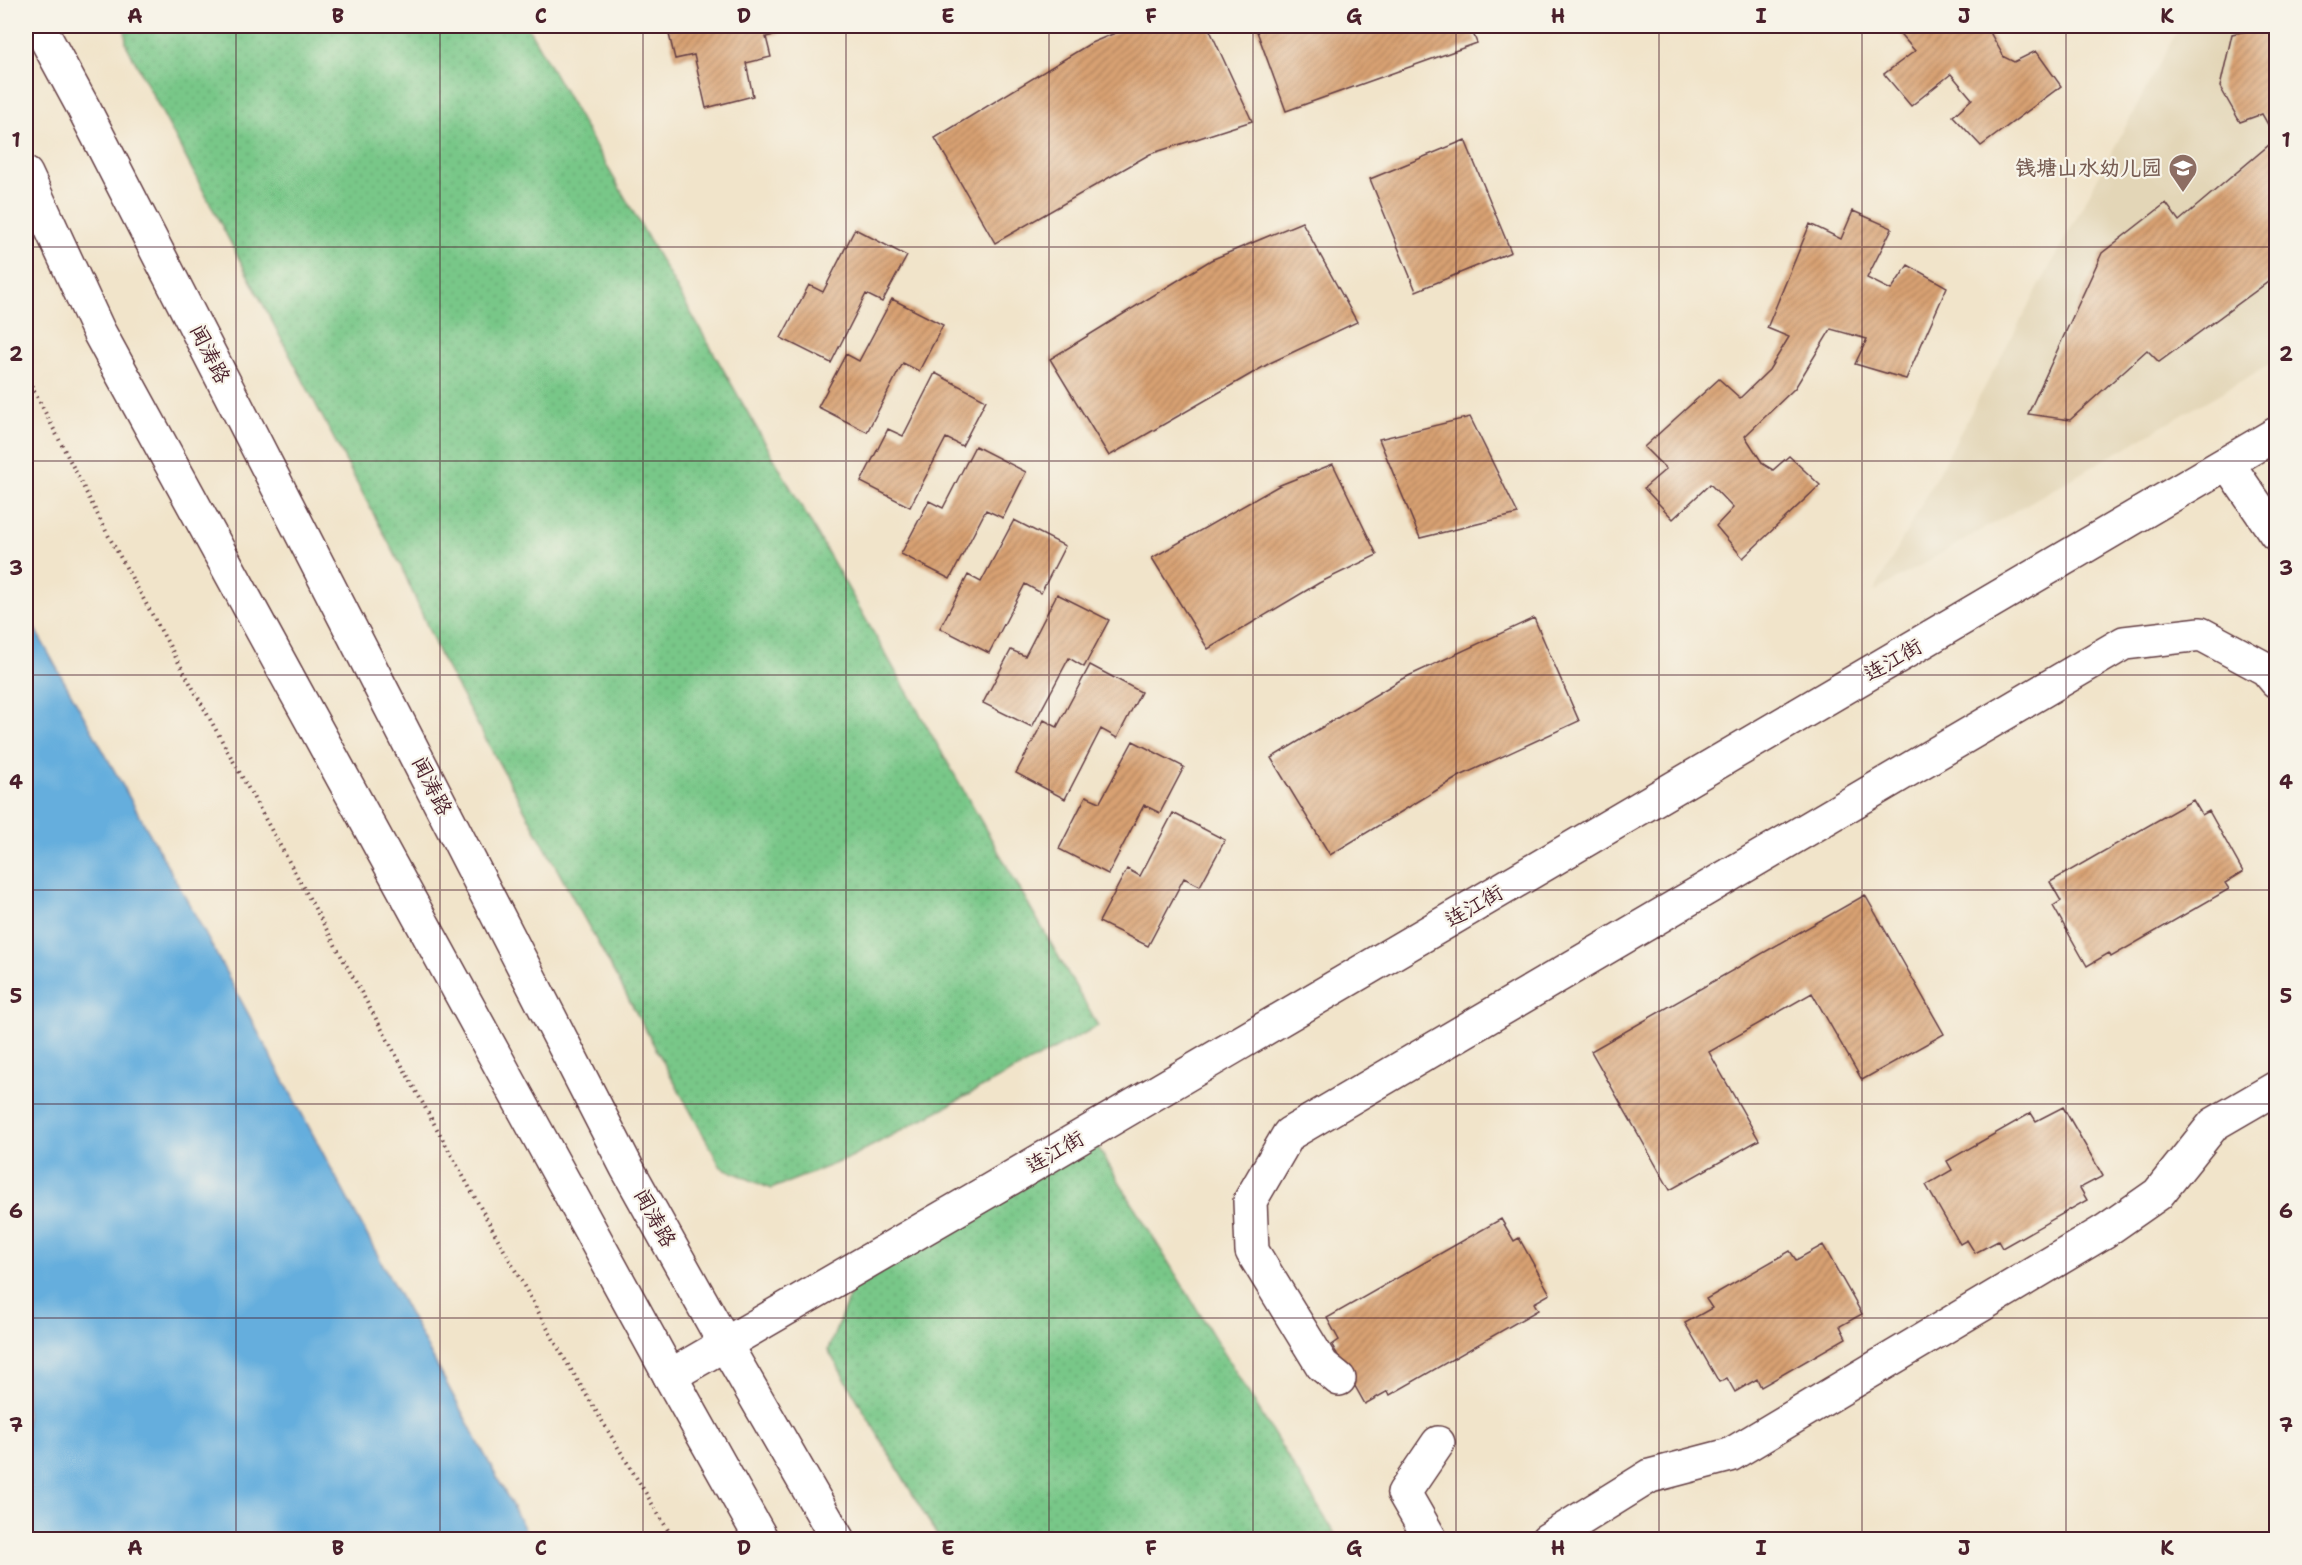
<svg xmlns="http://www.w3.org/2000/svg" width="2302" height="1565" font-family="'Shantell Sans','LXGW WenKai TC',sans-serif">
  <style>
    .built { fill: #e3d6b7 }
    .park { fill: url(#park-dots); stroke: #61735a; stroke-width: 1.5 }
    .water { fill: #65aedd; stroke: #586684; stroke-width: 1.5 }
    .building { fill: url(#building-hatch) }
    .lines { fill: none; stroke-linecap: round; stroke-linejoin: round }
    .minor-casing { stroke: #633d43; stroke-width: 36 }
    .major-casing { stroke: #633d43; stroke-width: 36 }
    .path { stroke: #633d43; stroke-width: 4; stroke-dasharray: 1.5 4.5; stroke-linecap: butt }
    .minor { stroke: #fff; stroke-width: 33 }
    .major { stroke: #fff; stroke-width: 33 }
    .grid { fill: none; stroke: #4a1f2b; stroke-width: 1.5; stroke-opacity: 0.55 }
    .labels { text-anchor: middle; stroke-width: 4.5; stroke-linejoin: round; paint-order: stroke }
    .education-label { font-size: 21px; font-weight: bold; fill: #785e54; stroke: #f7f3e8; text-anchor: end }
    .street-label { font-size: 21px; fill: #4a1f2b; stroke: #f7f3e8 }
    .neatline { fill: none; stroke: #4a1f2b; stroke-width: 2 }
    .grid-label { font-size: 20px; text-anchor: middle; font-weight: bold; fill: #4a1f2b }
  </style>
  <defs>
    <pattern id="park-dots" width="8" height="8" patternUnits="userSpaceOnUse" patternTransform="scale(1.5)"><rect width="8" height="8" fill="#78c788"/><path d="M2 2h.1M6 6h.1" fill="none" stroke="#69aa76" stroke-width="1.8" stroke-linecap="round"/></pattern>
    <pattern id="building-hatch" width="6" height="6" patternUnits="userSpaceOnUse" patternTransform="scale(1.5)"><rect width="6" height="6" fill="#d8a172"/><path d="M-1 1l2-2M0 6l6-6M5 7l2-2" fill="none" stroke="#b1835e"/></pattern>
  </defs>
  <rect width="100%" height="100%" fill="#f7f3e8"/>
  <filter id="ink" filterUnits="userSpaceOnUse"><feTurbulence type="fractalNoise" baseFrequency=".0167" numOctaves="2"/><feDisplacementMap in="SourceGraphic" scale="12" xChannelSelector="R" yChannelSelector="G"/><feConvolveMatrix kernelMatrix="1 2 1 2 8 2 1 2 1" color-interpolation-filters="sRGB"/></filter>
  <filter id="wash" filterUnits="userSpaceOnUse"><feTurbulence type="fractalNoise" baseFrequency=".008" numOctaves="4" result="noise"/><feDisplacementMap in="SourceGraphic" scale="24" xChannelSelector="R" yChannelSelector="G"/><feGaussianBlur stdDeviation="1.35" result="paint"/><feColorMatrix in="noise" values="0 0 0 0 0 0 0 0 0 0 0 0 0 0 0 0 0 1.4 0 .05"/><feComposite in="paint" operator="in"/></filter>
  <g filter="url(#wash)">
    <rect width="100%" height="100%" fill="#f1e4ca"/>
    <path class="built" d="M 2180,26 L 2276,26 L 2276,361 L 1874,592 Z"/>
    <path class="park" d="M 125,26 L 527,26 L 1098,1026 L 849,1158 L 771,1189 L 721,1167 L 441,658 L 402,568 L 126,44 Z
      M 1094,1141 L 1338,1539 L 939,1539 L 828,1350 L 853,1287 Z"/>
    <path class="water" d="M 26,613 L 193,911 L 530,1539 L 26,1539 Z"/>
    <g id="blocks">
      <path class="building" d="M 667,26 L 808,26 L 766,37 L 771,57 L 746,63 L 753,96 L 706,108 L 694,55 L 675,59 Z
        M 1132,26 L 1208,26 L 1252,121 L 1150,154 L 995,243 L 935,138 L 1091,43 Z
        M 1255,26 L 1470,26 L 1477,43 L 1286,111 Z
        M 1898,26 L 1989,26 L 1987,27 L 2004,57 L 2014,62 L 2036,51 L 2061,86 L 1981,146 L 1953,116 L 1972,99 L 1951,74 L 1911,106 L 1884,74 L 1915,51 L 1895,28 Z
        M 2271,26 L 2276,26 L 2276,276 L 2159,362 L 2147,350 L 2070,420 L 2028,414 L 2102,253 L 2166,203 L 2179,221 L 2276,139 L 2262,114 L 2240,122 L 2220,87 L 2232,34 Z
        M 1465,140 L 1511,252 L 1416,291 L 1370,179 Z
        M 1853,211 L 1892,228 L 1867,278 L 1891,290 L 1908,265 L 1947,287 L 1906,379 L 1855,364 L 1867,339 L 1831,329 L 1795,388 L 1745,436 L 1763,464 L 1773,470 L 1789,456 L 1820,485 L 1743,558 L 1716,526 L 1733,508 L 1710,484 L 1673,519 L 1644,488 L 1666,469 L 1644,447 L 1719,379 L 1740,398 L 1769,370 L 1789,337 L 1767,328 L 1810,224 L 1841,239 Z
        M 1302,222 L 1357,322 L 1270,363 L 1109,456 L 1050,359 L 1211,260 Z
        M 855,229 L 907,256 L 882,302 L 866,294 L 831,363 L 781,338 L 809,285 L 823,292 Z
        M 892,299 L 943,325 L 919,371 L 903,363 L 867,432 L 818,407 L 846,354 L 859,361 Z
        M 935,373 L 986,400 L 962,446 L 946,438 L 910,507 L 861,482 L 888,429 L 903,436 Z
        M 1470,417 L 1518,514 L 1420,538 L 1379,439 Z
        M 975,446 L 1026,472 L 1003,518 L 986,510 L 950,579 L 901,554 L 929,501 L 943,508 Z
        M 1333,464 L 1377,555 L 1319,583 L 1208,649 L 1152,558 L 1280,485 Z
        M 1014,520 L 1065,546 L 1041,593 L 1025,584 L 989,653 L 940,628 L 968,575 L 981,582 Z
        M 1057,594 L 1109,620 L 1084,667 L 1069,658 L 1032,727 L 983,703 L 1011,650 L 1025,656 Z
        M 1534,618 L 1579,721 L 1460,776 L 1330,855 L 1271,758 L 1402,679 Z
        M 1090,665 L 1141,692 L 1117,738 L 1101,729 L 1065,799 L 1016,773 L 1044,720 L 1057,727 Z
        M 1133,741 L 1184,767 L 1160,813 L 1144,805 L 1108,874 L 1059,849 L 1086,796 L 1100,802 Z
        M 2193,800 L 2202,815 L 2209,811 L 2243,872 L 2225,883 L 2229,889 L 2111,957 L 2109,953 L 2087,966 L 2053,906 L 2061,901 L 2050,882 Z
        M 1173,813 L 1225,840 L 1200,886 L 1184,878 L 1148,946 L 1099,922 L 1127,869 L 1140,876 Z
        M 1865,895 L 1944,1034 L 1862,1080 L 1812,993 L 1709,1052 L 1759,1140 L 1670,1190 L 1591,1051 Z
        M 2063,1107 L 2103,1176 L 2080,1188 L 2087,1200 L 2002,1248 L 1998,1241 L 1975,1253 L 1967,1240 L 1960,1244 L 1926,1185 L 1952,1170 L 1947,1161 L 2031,1113 L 2036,1121 Z
        M 1501,1219 L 1514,1241 L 1519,1238 L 1550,1294 L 1534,1303 L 1538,1310 L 1390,1395 L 1388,1391 L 1365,1404 L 1332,1345 L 1339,1340 L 1327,1318 Z
        M 1823,1245 L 1862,1314 L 1840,1326 L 1846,1338 L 1761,1387 L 1757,1379 L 1735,1392 L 1727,1378 L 1719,1382 L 1685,1323 L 1712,1308 L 1706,1299 L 1790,1251 L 1796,1260 Z"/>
    </g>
  </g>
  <g filter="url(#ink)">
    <use href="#blocks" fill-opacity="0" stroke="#633d43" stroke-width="1.5"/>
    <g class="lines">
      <g class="minor-casing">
        <path id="minor" d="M 2228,464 L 2276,534
          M 670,1376 L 992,1189 L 2276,434
          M 1339,1379 L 1322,1365 L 1252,1251 L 1250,1201 L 1289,1134 L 2124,643 L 2201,634 L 2266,669 L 2276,681
          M 1431,1540 L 1404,1493 L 1438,1443
          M 1547,1540 L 1650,1476 L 1730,1455 L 2105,1231 L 2158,1194 L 2214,1124 L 2276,1088"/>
      </g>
      <g class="major-casing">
        <path id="major" d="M 39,26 L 84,109 L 627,1168 L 725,1344 L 838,1540
          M 26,174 L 99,332 L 670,1376 L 762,1540"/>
      </g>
      <path class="path" d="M 26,375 L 107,533 L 561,1353 L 674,1540"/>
      <use href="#minor" class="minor"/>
      <use href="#major" class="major"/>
    </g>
  </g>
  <path class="grid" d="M 236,26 L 236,1540M 440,26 L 440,1540M 643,26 L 643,1540M 846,26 L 846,1540M 1049,26 L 1049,1540M 1253,26 L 1253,1540M 1456,26 L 1456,1540M 1659,26 L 1659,1540M 1862,26 L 1862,1540M 2066,26 L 2066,1540M 26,247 L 2276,247M 26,461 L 2276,461M 26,675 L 2276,675M 26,890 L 2276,890M 26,1104 L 2276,1104M 26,1318 L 2276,1318"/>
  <defs>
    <g id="school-pin" transform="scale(1.5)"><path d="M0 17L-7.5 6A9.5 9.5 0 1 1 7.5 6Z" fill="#8d6e63" stroke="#f7f3e8"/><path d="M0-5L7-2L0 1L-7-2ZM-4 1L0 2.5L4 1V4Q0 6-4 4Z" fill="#fff"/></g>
  </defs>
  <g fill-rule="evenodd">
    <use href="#school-pin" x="2183" y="168"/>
  </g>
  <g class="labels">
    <g class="education-label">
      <text x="2162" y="175">钱塘山水幼儿园</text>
    </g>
    <g class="street-label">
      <text transform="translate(210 354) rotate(63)" y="7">闻涛路</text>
      <text transform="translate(1893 660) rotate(-30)" y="7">连江街</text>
      <text transform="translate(432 786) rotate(63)" y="7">闻涛路</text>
      <text transform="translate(1474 906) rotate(-30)" y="7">连江街</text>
      <text transform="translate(1055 1152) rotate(-30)" y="7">连江街</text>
      <text transform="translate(655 1218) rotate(61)" y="7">闻涛路</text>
    </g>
  </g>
  <rect width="2302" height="1565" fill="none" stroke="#f7f3e8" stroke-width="66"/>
  <rect x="33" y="33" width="2236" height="1499" class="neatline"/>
  <g class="grid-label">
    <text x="135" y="23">A</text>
    <text x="338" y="23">B</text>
    <text x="541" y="23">C</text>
    <text x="744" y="23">D</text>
    <text x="948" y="23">E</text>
    <text x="1151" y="23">F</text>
    <text x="1354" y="23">G</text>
    <text x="1558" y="23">H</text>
    <text x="1761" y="23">I</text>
    <text x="1964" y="23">J</text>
    <text x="2167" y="23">K</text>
    <text x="16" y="147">1</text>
    <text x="2286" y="147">1</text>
    <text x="16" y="361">2</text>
    <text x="2286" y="361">2</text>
    <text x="16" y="575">3</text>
    <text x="2286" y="575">3</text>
    <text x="16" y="789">4</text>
    <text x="2286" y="789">4</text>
    <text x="16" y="1003">5</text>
    <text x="2286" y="1003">5</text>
    <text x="16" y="1218">6</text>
    <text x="2286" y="1218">6</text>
    <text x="16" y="1432">7</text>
    <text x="2286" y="1432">7</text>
    <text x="135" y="1555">A</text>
    <text x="338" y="1555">B</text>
    <text x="541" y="1555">C</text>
    <text x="744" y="1555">D</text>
    <text x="948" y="1555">E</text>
    <text x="1151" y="1555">F</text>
    <text x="1354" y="1555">G</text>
    <text x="1558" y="1555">H</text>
    <text x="1761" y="1555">I</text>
    <text x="1964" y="1555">J</text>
    <text x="2167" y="1555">K</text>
  </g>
</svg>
